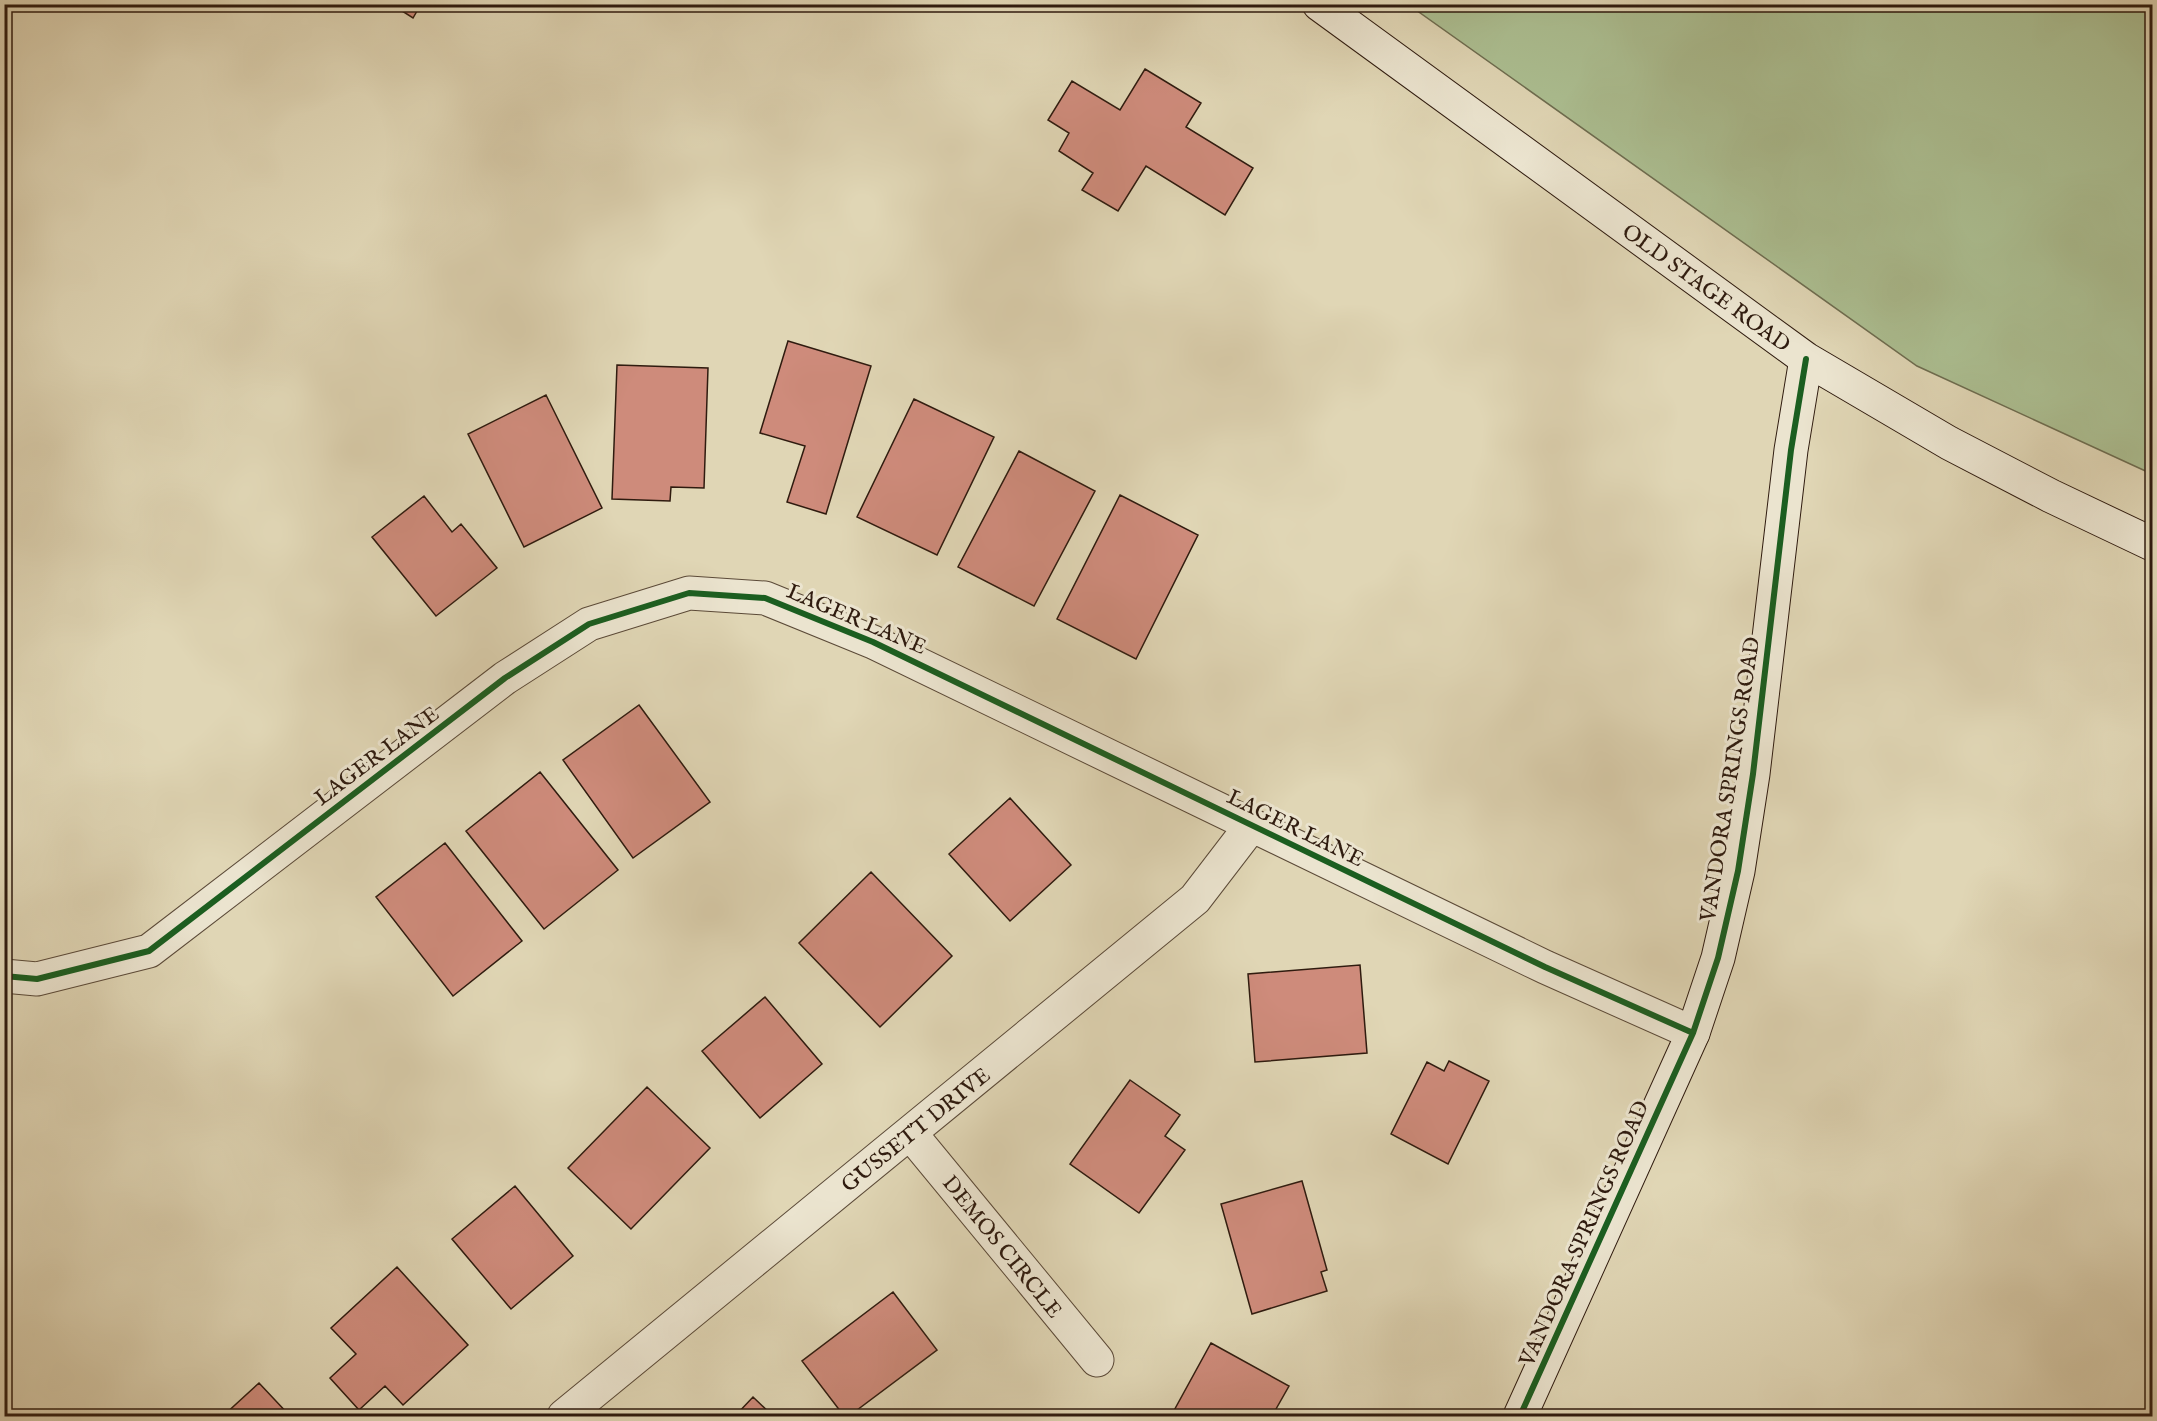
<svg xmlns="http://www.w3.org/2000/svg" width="2157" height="1421" font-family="'IM FELL English',serif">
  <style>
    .green { fill: #acbf92; stroke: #6e6d50; stroke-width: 1.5 }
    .building { fill: #ce8b7b; stroke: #2f1b0f; stroke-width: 1.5 }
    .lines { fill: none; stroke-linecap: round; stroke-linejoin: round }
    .street-casing { stroke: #5b4a38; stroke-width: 35 }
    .secondary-casing { stroke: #2f1b0f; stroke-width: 35 }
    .street { stroke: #ebe4cf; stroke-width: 33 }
    .secondary { stroke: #ebe4cf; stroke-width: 33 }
    .cycleway-casing { stroke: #ebe4cf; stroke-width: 10 }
    .cycleway { stroke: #1b5e20; stroke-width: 6 }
    .labels { text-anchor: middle; stroke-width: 6; stroke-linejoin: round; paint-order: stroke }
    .street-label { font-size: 22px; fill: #2f1b0f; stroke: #ebe4cf }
  </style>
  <rect width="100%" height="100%" fill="#e0d6b5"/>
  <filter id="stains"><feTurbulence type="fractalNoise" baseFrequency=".00333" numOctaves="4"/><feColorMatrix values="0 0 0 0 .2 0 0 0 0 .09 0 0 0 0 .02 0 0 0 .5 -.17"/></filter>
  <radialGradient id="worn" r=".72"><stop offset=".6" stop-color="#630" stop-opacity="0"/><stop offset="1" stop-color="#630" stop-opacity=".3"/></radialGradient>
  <path class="green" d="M 1409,5 L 2152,5 L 2152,474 L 1917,366 Z"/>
  <path class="building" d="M 391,4 L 421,4 L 413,18 Z
    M 1145,69 L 1201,103 L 1186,127 L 1253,168 L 1225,215 L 1146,166 L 1118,211 L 1082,190 L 1093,173 L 1059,151 L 1069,133 L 1048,120 L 1072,81 L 1120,110 Z
    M 788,341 L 871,366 L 826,514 L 787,502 L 805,446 L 760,433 Z
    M 617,365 L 708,368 L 704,488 L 671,487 L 670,501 L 612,499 Z
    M 546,395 L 602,508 L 524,547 L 468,434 Z
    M 914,399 L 994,437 L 937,555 L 857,517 Z
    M 1019,451 L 1095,491 L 1034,606 L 958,567 Z
    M 1120,495 L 1198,535 L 1136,659 L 1057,619 Z
    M 424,496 L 452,532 L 461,524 L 497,568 L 436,616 L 372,537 Z
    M 639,705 L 710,802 L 633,858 L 563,760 Z
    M 540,772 L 618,870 L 544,929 L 466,831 Z
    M 1010,798 L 1071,865 L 1010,921 L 949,854 Z
    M 445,843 L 522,941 L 453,996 L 376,897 Z
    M 871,872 L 952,956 L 880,1027 L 799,943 Z
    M 1360,965 L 1367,1053 L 1255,1062 L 1248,974 Z
    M 765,997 L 822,1064 L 760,1118 L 702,1051 Z
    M 1449,1061 L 1489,1081 L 1448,1164 L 1391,1134 L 1427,1062 L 1444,1071 Z
    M 1130,1080 L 1180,1115 L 1165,1136 L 1185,1150 L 1139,1213 L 1070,1164 Z
    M 647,1087 L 710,1148 L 631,1229 L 568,1168 Z
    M 1302,1181 L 1327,1270 L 1321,1272 L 1327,1291 L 1252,1314 L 1221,1204 Z
    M 515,1186 L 573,1256 L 511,1309 L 452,1239 Z
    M 397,1267 L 468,1345 L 403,1405 L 385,1386 L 359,1410 L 330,1378 L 356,1354 L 331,1328 Z
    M 893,1292 L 937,1350 L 849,1416 L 844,1416 L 802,1361 Z
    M 1211,1343 L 1289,1386 L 1272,1416 L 1171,1416 Z
    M 259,1383 L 290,1416 L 223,1416 Z
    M 753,1397 L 773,1416 L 735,1416 Z"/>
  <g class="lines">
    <g class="street-casing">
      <path id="street" d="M 4,976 L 37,979 L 149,951 L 505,678 L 589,624 L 689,593 L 765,598 L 873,642 L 1545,967 L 1693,1033
        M 910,1133 L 1097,1360
        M 564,1416 L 1195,899 L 1251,826"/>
    </g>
    <g class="secondary-casing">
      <path id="secondary" d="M 1319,4 L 1806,359 L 1949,443 L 2051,496 L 2152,544
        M 1520,1416 L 1693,1033 L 1718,958 L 1738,871 L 1753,774 L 1791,450 L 1806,359"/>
    </g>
    <use href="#street" class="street"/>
    <use href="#secondary" class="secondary"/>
    <g class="cycleway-casing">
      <path id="cycleway" d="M 4,976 L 37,979 L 149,951 L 505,678 L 589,624 L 689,593 L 765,598 L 873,642 L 1545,967 L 1693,1033
        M 1520,1416 L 1693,1033 L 1718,958 L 1738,871 L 1753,774 L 1791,450 L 1806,359"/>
    </g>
    <use href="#cycleway" class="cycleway"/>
  </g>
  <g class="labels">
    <g class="street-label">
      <text transform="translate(1707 287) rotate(36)" y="8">OLD STAGE ROAD</text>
      <text transform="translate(857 618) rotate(23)" y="8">LAGER LANE</text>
      <text transform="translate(376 755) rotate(-37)" y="8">LAGER LANE</text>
      <text transform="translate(1729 779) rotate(-81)" y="8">VANDORA SPRINGS ROAD</text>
      <text transform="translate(1296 827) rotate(26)" y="8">LAGER LANE</text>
      <text transform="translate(915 1129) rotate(-39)" y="8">GUSSETT DRIVE</text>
      <text transform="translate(1583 1233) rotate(-66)" y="8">VANDORA SPRINGS ROAD</text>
      <text transform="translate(1003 1246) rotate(51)" y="8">DEMOS CIRCLE</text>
    </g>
  </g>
  <rect width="2157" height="1421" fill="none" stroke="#e0d6b5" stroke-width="24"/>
  <rect x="6" y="6" width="2145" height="1409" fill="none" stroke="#2f1b0f" stroke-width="3"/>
  <rect x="12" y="12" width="2133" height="1397" fill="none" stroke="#2f1b0f" stroke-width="1.5"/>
  <rect width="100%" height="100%" filter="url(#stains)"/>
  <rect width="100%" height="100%" fill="url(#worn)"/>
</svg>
